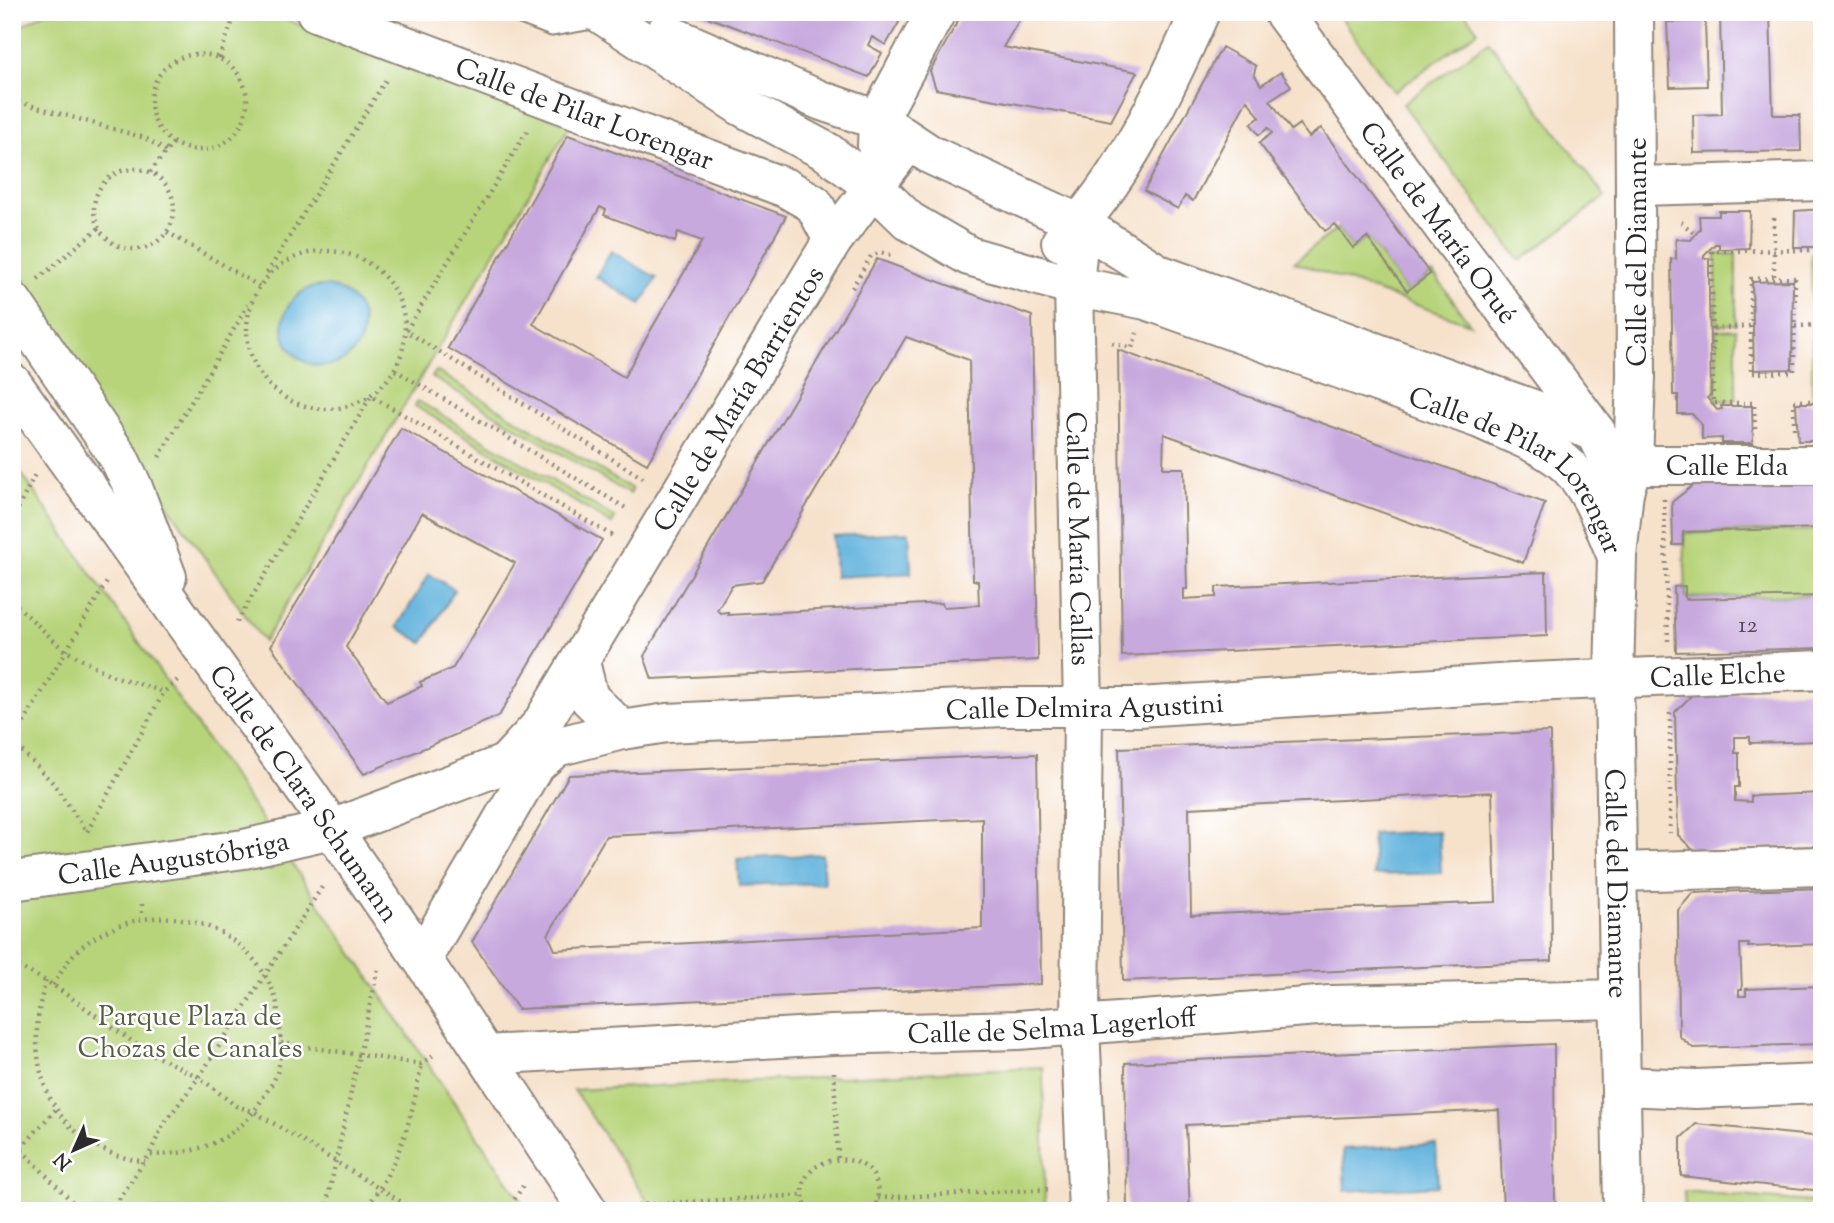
<svg xmlns="http://www.w3.org/2000/svg" width="1834" height="1223" font-family="'Sorts Mill Goudy',serif">
  <style>
    .green { fill: #b7d47a; stroke: #718052; stroke-width: 2 }
    .water { fill: #62b3dd; stroke: #466f84; stroke-width: 2 }
    .building { fill: #c7a9de; fill-rule: evenodd }
    .lines { fill: none; stroke-linecap: round; stroke-linejoin: round }
    .service-casing { stroke: #90867a; stroke-width: 23 }
    .minor-casing { stroke: #90867a; stroke-width: 42 }
    .path { stroke: #90867a; stroke-width: 4.5; stroke-dasharray: 2 5; stroke-linecap: butt }
    .service { stroke: #fff; stroke-width: 19 }
    .minor { stroke: #fff; stroke-width: 38 }
    .labels { text-anchor: middle; stroke-width: 5; stroke-linejoin: round; paint-order: stroke }
    .number-label { font-size: 24px; fill: #524a58 }
    .street-label { font-size: 28px; fill: #2b2b2b; stroke: #fff }
    .park-label { font-size: 28px; fill: #555e43; stroke: #fff }
  </style>
  <rect width="100%" height="100%" fill="#fff"/>
  <filter id="ink" filterUnits="userSpaceOnUse"><feTurbulence type="fractalNoise" baseFrequency=".0143" numOctaves="2"/><feDisplacementMap in="SourceGraphic" scale="14" xChannelSelector="R" yChannelSelector="G"/><feConvolveMatrix kernelMatrix="1 2 1 2 8 2 1 2 1" color-interpolation-filters="sRGB"/></filter>
  <filter id="wash" filterUnits="userSpaceOnUse"><feTurbulence type="fractalNoise" baseFrequency=".00686" numOctaves="4" result="noise"/><feDisplacementMap in="SourceGraphic" scale="28" xChannelSelector="R" yChannelSelector="G"/><feGaussianBlur stdDeviation="1.57" result="paint"/><feColorMatrix in="noise" values="0 0 0 0 0 0 0 0 0 0 0 0 0 0 0 0 0 1.4 0 .05"/><feComposite in="paint" operator="in"/></filter>
  <g filter="url(#wash)">
    <rect width="100%" height="100%" fill="#f6e1ca"/>
    <path class="green" d="M 46,12 L 266,12 L 570,125 L 264,642 L 12,284 L 12,31 Z
      M 1337,12 L 1464,12 L 1478,31 L 1394,92 Z
      M 1489,41 L 1605,197 L 1520,261 L 1403,104 Z
      M 1338,228 L 1353,248 L 1367,237 L 1406,291 L 1433,273 L 1470,324 L 1294,262 Z
      M 1822,252 L 1822,322 L 1812,322 L 1811,253 Z
      M 1716,254 L 1736,254 L 1736,324 L 1716,325 Z
      M 1812,327 L 1822,327 L 1822,398 L 1812,398 Z
      M 1736,329 L 1736,400 L 1716,401 L 1716,330 Z
      M 436,371 L 632,489 L 629,494 L 432,377 Z
      M 418,401 L 615,518 L 612,524 L 415,406 Z
      M 12,460 L 228,770 L 528,1211 L 12,1211 Z
      M 1822,530 L 1822,595 L 1686,598 L 1684,533 Z
      M 1043,1067 L 1045,1211 L 654,1211 L 574,1090 Z
      M 1684,1191 L 1822,1203 L 1822,1211 L 1685,1211 Z"/>
    <path class="water" d="M 611,251 L 657,278 L 641,304 L 596,277 Z
      M283 326a40 40 0 1 1 80 0a40 40 0 1 1-80 0Z
      M 909,532 L 911,573 L 835,577 L 833,536 Z
      M 429,574 L 455,590 L 423,643 L 397,627 Z
      M 1439,831 L 1441,873 L 1374,875 L 1372,834 Z
      M 822,854 L 824,883 L 739,886 L 737,859 Z
      M 1436,1144 L 1438,1186 L 1345,1191 L 1343,1149 Z"/>
    <g id="blocks">
      <path class="building" d="M 694,12 L 833,12 L 849,18 L 857,12 L 905,12 L 886,45 L 872,37 L 868,45 L 882,53 L 869,77 Z
        M 963,12 L 1024,12 L 1003,47 L 1137,72 L 1111,121 L 936,89 L 930,71 Z
        M 1720,12 L 1770,12 L 1773,115 L 1800,115 L 1801,151 L 1694,153 L 1693,115 L 1722,114 Z
        M 1705,21 L 1707,86 L 1670,87 L 1667,22 Z
        M 1222,47 L 1256,66 L 1254,74 L 1261,85 L 1281,72 L 1291,86 L 1270,100 L 1291,130 L 1299,124 L 1309,137 L 1321,128 L 1430,274 L 1407,291 L 1367,237 L 1353,248 L 1335,224 L 1325,231 L 1259,143 L 1272,133 L 1268,128 L 1259,135 L 1251,124 L 1260,117 L 1247,100 L 1193,201 L 1185,196 L 1178,209 L 1144,191 Z
        M 568,135 L 786,216 L 647,464 L 448,348 ZM 600,207 L 606,210 L 604,215 L 675,242 L 678,232 L 702,241 L 624,377 L 533,324 Z
        M 1822,209 L 1822,247 L 1794,247 L 1795,211 Z
        M 1719,211 L 1750,211 L 1749,248 L 1719,249 L 1719,244 L 1715,244 L 1704,255 L 1704,258 L 1709,258 L 1709,295 L 1711,395 L 1707,398 L 1717,410 L 1722,409 L 1721,406 L 1752,406 L 1753,443 L 1722,443 L 1722,438 L 1702,439 L 1702,425 L 1692,414 L 1678,414 L 1678,395 L 1673,395 L 1671,259 L 1676,259 L 1676,239 L 1691,240 L 1700,229 L 1699,216 L 1719,216 Z
        M 877,259 L 1032,316 L 1038,660 L 652,679 L 644,656 ZM 906,337 L 969,360 L 973,580 L 978,581 L 979,605 L 943,607 L 942,603 L 728,615 L 728,612 L 720,613 L 717,610 L 732,585 L 762,581 Z
        M 1793,281 L 1792,369 L 1754,370 L 1752,282 Z
        M 1118,350 L 1545,503 L 1523,563 L 1164,434 L 1163,468 L 1184,468 L 1187,589 L 1184,589 L 1184,599 L 1216,597 L 1216,587 L 1546,572 L 1547,636 L 1122,656 Z
        M 1796,403 L 1822,403 L 1822,441 L 1798,441 Z
        M 401,428 L 602,540 L 499,716 L 364,774 L 271,646 ZM 422,513 L 515,563 L 453,668 L 420,682 L 422,686 L 387,702 L 346,647 Z
        M 1822,483 L 1822,528 L 1683,532 L 1683,545 L 1673,545 L 1672,502 L 1695,484 Z
        M 1685,586 L 1685,599 L 1822,596 L 1822,648 L 1676,652 L 1674,587 Z
        M 1822,690 L 1822,741 L 1750,743 L 1750,737 L 1735,737 L 1735,753 L 1739,753 L 1739,787 L 1735,787 L 1735,801 L 1751,802 L 1751,796 L 1822,793 L 1822,846 L 1693,850 L 1678,835 L 1675,712 L 1693,694 Z
        M 1550,732 L 1552,961 L 1123,981 L 1119,748 ZM 1492,792 L 1496,902 L 1191,915 L 1189,808 Z
        M 1037,754 L 1041,984 L 518,1009 L 472,942 L 569,775 ZM 982,818 L 982,928 L 555,950 L 548,935 L 606,836 Z
        M 1822,888 L 1822,944 L 1748,947 L 1749,944 L 1740,944 L 1742,990 L 1739,990 L 1739,996 L 1746,996 L 1746,989 L 1822,986 L 1822,1044 L 1693,1048 L 1679,1036 L 1678,910 L 1693,893 Z
        M 1554,1044 L 1555,1211 L 1503,1211 L 1499,1110 L 1186,1125 L 1190,1211 L 1127,1211 L 1125,1063 Z
        M 1696,1124 L 1822,1137 L 1822,1191 L 1681,1176 L 1681,1138 Z"/>
    </g>
  </g>
  <g filter="url(#ink)">
    <use href="#blocks" fill-opacity="0" stroke="#90867a" stroke-width="2"/>
    <g class="lines">
      <g class="service-casing">
        <path id="service" d="M 516,12 L 552,26 L 605,17"/>
      </g>
      <g class="minor-casing">
        <g id="minor">
          <path id="s1" d="M 316,12 L 786,188 L 814,204 L 833,240"/>
          <path id="s2" d="M 598,12 L 741,106 L 827,152 L 875,188 L 909,221 L 969,256 L 1074,286 L 1146,300 L 1480,419 C 1509,433 1548,445 1570,468 C 1592,491 1604,526 1616,554"/>
          <path id="s3" d="M 1283,12 L 1596,432 L 1624,491 L 1617,556 L 1614,679 L 1623,1211"/>
          <path d="M 665,33 L 822,101 L 878,120 L 931,155 L 1080,224 L 1159,274 L 1596,432"/>
          <path d="M 877,146 L 878,120 L 936,12"/>
          <path d="M 1637,186 L 1822,181"/>
          <path id="s4" d="M 1080,224 L 1074,286 L 1083,708 L 1080,1025 L 1088,1211"/>
          <path d="M 1061,242 C 1120,186 1167,87 1200,12"/>
          <path d="M 12,301 L 119,458 L 132,485 L 167,577"/>
          <path id="s5" d="M 12,383 L 307,793 L 422,959 L 588,1211"/>
          <path id="s6" d="M 1633,465 L 1822,465"/>
          <path d="M 1624,491 L 1633,465 L 1636,376 L 1634,12"/>
          <path d="M 580,662 L 589,698 L 622,730"/>
          <path id="s7" d="M 508,761 L 541,725 L 833,240 L 908,142"/>
          <path d="M 1619,872 L 1822,866"/>
          <path id="s8" d="M 12,881 L 244,849 L 332,829 L 531,754"/>
          <path id="s9" d="M 422,959 L 534,766 L 556,747 L 622,730 L 667,723 L 1004,707 L 1139,707 L 1530,682 L 1822,670"/>
          <path id="s10" d="M 486,1055 L 832,1035 L 1018,1030 L 1330,1005 L 1619,999"/>
          <path d="M 1621,1086 L 1696,1089 L 1822,1084"/>
        </g>
      </g>
      <path class="path" d="M151 102a48 48 0 1 1 96 0a48 48 0 1 1-96 0Z
        M 219,58 L 236,12
        M 12,100 L 145,138 L 166,151
        M 527,131 L 406,331 L 646,480
        M94 209a40 40 0 1 1 80 0a40 40 0 1 1-80 0Z
        M 150,172 L 173,143
        M 1774,218 L 1774,279
        M 1681,222 L 1694,233
        M 167,232 L 259,286
        M247 330a79 79 0 1 1 158 0a79 79 0 1 1-158 0Z
        M 267,273 L 387,78
        M 1795,278 L 1794,372 L 1751,373 L 1751,279 Z
        M 38,279 L 99,228
        M 852,288 L 871,256 L 881,252 L 891,255
        M 1795,326 L 1822,325
        M 1713,329 L 1751,326
        M 1112,343 L 1132,348 L 1137,333
        M 395,370 L 629,510
        M 1755,429 L 1754,403 L 1713,403 L 1712,251 L 1822,250
        M 1794,429 L 1794,401 L 1822,401
        M 159,457 L 248,305
        M 1664,499 L 1668,641
        M 12,521 L 35,474
        M 12,601 L 64,650 L 111,675 L 164,692
        M 237,622 L 371,396 L 613,536
        M 1670,713 L 1670,833
        M 12,741 L 54,784 L 87,832 L 164,692 L 180,678
        M 13,741 L 108,580
        M 142,904 L 142,917
        M 12,963 L 53,985 L 147,1052 L 199,1077 L 236,1106 L 255,1112 L 416,1211
        M 46,981 C 24,1049 40,1126 113,1154 C 123,1158 134,1160 145,1162
        M 53,985 C 60,975 66,963 74,954 C 87,940 106,930 124,924 C 184,903 254,935 275,997 C 278,1004 278,1015 279,1023 C 281,1040 282,1059 276,1076 C 272,1084 267,1092 262,1099 C 238,1141 196,1155 149,1155
        M 281,1043 L 421,1064 L 435,1054
        M 834,1072 L 838,1158
        M 12,1140 L 81,1211
        M 12,1158 L 57,1108
        M 878,1198 L 1052,1189
        M 638,1205 L 804,1195
        M 111,1211 L 149,1155 L 163,1125 L 199,1077 L 322,887
        M 325,1211 L 378,969
        M 364,1211 C 398,1166 413,1119 421,1064
        M 507,1211 L 523,1186
        M 808,1211 C 777,1146 900,1139 874,1211"/>
      <use href="#service" class="service"/>
      <use href="#minor" class="minor"/>
    </g>
  </g>
  <g class="labels">
    <g class="number-label">
      <text x="1748" y="632">12</text>
    </g>
    <g class="street-label">
      <text dy="10" stroke="none"><textPath href="#s1" startOffset="287">Calle de Pilar Lorengar</textPath></text>
      <text dy="10" stroke="none"><textPath href="#s3" startOffset="262">Calle de María Orué</textPath></text>
      <text transform="translate(1636 252) rotate(-90)" y="10">Calle del Diamante</text>
      <text dy="10" stroke="none"><textPath href="#s7" startOffset="430">Calle de María Barrientos</textPath></text>
      <text dy="10" stroke="none"><textPath href="#s6" startOffset="94">Calle Elda</textPath></text>
      <text dy="10" stroke="none"><textPath href="#s2" startOffset="1045">Calle de Pilar Lorengar</textPath></text>
      <text dy="10" stroke="none"><textPath href="#s4" startOffset="315">Calle de María Callas</textPath></text>
      <text dy="10" stroke="none"><textPath href="#s9" startOffset="1418">Calle Elche</textPath></text>
      <text dy="10" stroke="none"><textPath href="#s9" startOffset="784">Calle Delmira Agustini</textPath></text>
      <text dy="10" stroke="none"><textPath href="#s5" startOffset="504">Calle de Clara Schumann</textPath></text>
      <text dy="10" stroke="none"><textPath href="#s8" startOffset="163">Calle Augustóbriga</textPath></text>
      <text dy="10" stroke="none"><textPath href="#s3" startOffset="982">Calle del Diamante</textPath></text>
      <text dy="10" stroke="none"><textPath href="#s10" startOffset="567">Calle de Selma Lagerloff</textPath></text>
    </g>
    <g class="park-label">
      <text x="190" y="1025">Parque Plaza de<tspan x="190" dy="32">Chozas de Canales</tspan></text>
    </g>
  </g>
  <rect width="1834" height="1223" fill="none" stroke="#fff" stroke-width="42"/>
  <g transform="translate(74 1150) rotate(225)" stroke="#ffffff" stroke-width="5" paint-order="stroke">
  <path d="M0-5L12 26L0 18L-12 26Z" fill="#2b2b2b"/>
  <text y="-10" font-size="19" font-weight="bold" text-anchor="middle" fill="#2b2b2b">N</text>
  </g>
</svg>
